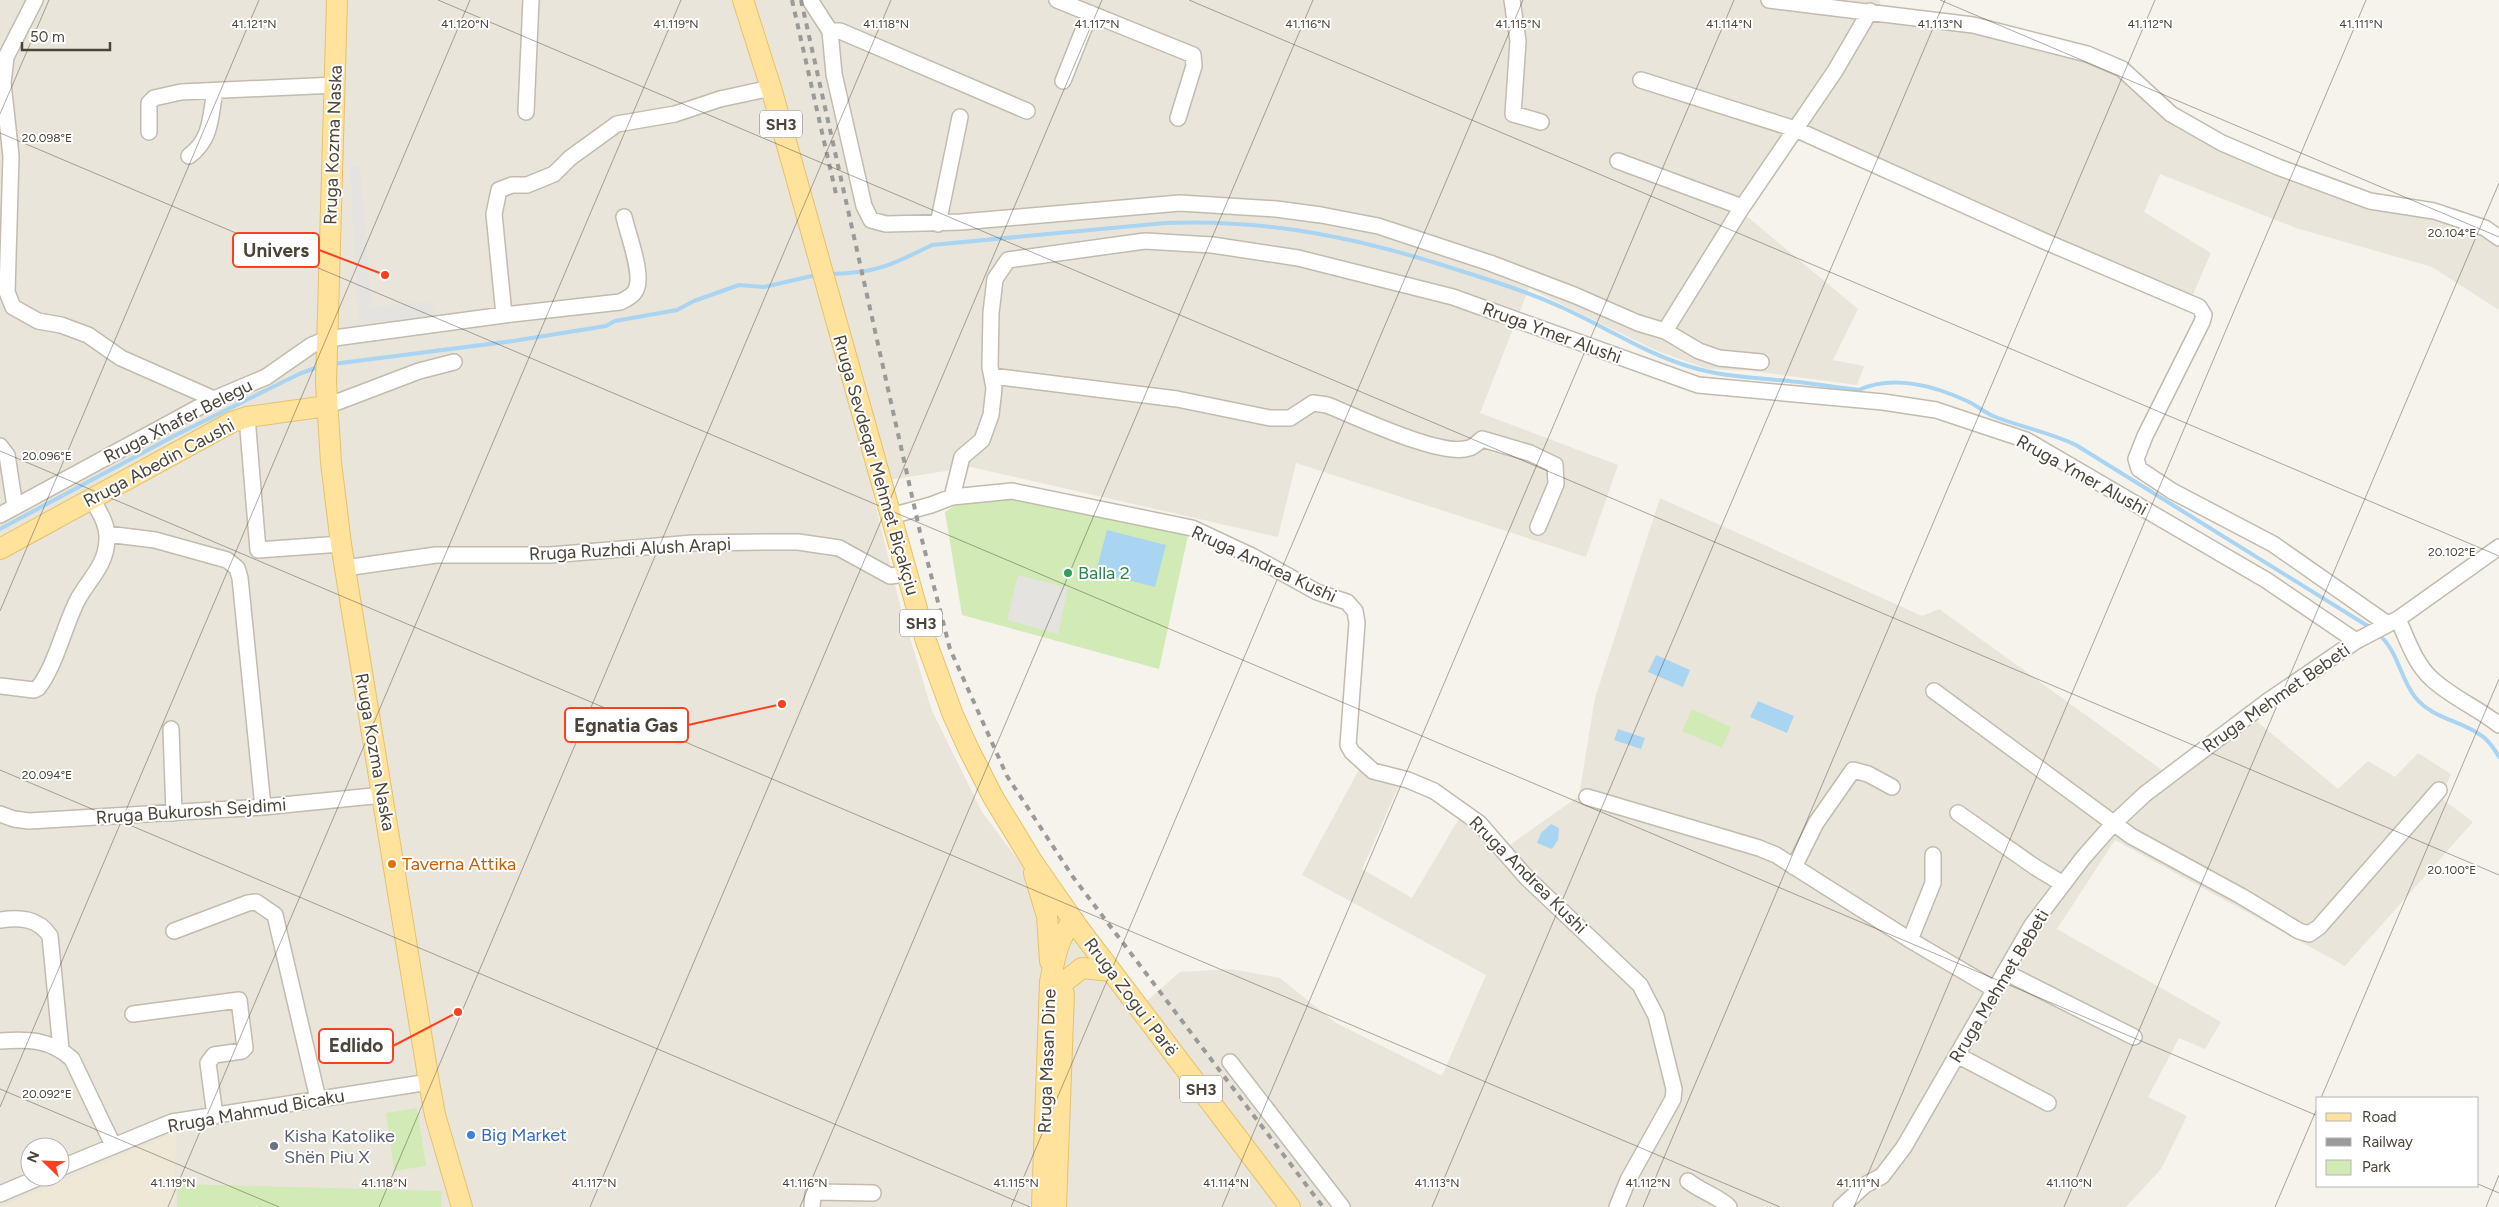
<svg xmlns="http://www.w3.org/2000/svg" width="2499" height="1207" font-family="Figtree,sans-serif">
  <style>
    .residential { fill: #eae5da; fill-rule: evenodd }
    .education { fill: #efe8d6 }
    .green { fill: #d2eab5 }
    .parking { fill: #e5e3e0 }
    .water { fill: #a9d4f2 }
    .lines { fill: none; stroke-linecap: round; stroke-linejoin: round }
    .stream { stroke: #a9d4f2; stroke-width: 4 }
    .minor-casing { stroke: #c2bbae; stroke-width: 18 }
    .major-casing { stroke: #e6c16a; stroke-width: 22 }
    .minor { stroke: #fff; stroke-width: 15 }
    .major { stroke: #ffe39c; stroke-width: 20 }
    .rail { stroke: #9a9a9a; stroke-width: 4; stroke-dasharray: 6 6; stroke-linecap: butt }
    .ticks { fill: none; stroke: #4b4439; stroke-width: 1; stroke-opacity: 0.45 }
    .leisure-dot { fill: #2e9e5b; stroke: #fff; stroke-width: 2 }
    .food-dot { fill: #e8710a; stroke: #fff; stroke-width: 2 }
    .shop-dot { fill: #3f7fe0; stroke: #fff; stroke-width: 2 }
    .worship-dot { fill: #6b7280; stroke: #fff; stroke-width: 2 }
    .labels { text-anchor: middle; stroke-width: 4; stroke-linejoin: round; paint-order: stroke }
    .shield { fill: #fff; stroke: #817c74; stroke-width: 1 }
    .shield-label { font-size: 16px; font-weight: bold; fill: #4b4439 }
    .street-label { font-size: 18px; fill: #4b4439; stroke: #fff }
    .leisure-label { font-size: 18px; fill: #27864d; stroke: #fff; text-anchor: start }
    .food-label { font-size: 18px; fill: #c56008; stroke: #fff; text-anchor: start }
    .shop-label { font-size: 18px; fill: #366cbe; stroke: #fff; text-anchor: start }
    .worship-label { font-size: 18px; fill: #5b616d; stroke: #fff; text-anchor: start }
    .ticks-label { font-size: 12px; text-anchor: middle; fill: #4b4439; stroke: #fff; stroke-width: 4; stroke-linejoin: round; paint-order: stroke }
    .leader { fill: none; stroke: #fc3f1d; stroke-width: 2 }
    .callout-dot { fill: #fc3f1d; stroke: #fff; stroke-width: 2 }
    .callout { fill: #fff; stroke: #fc3f1d; stroke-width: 2 }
    .callout-label { font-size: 19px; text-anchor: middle; font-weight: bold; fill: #4b4439 }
  </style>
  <rect width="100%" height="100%" fill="#f6f3ec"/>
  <path class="residential" d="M 0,0 L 1880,0 L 1881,17 L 1984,33 L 2086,62 L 2122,77 L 2155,110 L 2182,129 L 2219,148 L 2422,215 L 2455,223 L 2499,241 L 2499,310 L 2432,267 L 2296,228 L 2160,174 L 2144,212 L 2211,253 L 2191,299 L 1785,130 L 1737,208 L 1858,309 L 1833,360 L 1864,366 L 1857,385 L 1752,371 L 1708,369 L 1657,351 L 1529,288 L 1480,413 L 1618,465 L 1586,557 L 1296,463 L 1278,537 L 971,467 L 870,483 L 899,601 L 932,711 L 982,812 L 1133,1013 L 1180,972 L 1231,969 L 1280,978 L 1336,1023 L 1442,1076 L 1486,975 L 1302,875 L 1361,766 L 1400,783 L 1362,869 L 1412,898 L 1464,810 L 1507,847 L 1579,796 L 1595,698 L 1660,498 L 1922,616 L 1939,609 L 2173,778 L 2254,719 L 2338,789 L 2368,761 L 2395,777 L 2418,753 L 2451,774 L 2441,798 L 2473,822 L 2345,966 L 2115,840 L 2057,929 L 2221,1022 L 2205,1049 L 2179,1038 L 2148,1097 L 2187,1116 L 2161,1169 L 2126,1207 L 0,1207 ZM 30,1147 L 60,1147 L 60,1177 L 30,1177 Z"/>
  <path class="education" d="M 176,1132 L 174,1207 L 0,1207 Z"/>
  <path class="green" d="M 1010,496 L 1189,531 L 1159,669 L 962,615 L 945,512 L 954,506 Z
    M 1692,709 L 1731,727 L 1722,748 L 1682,731 Z
    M 417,1108 L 426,1166 L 394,1171 L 386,1113 Z
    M 177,1184 L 442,1191 L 441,1207 L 177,1207 Z"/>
  <path class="parking" d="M 360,165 L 372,307 L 430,301 L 437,317 L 358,323 L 350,166 Z
    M 1018,575 L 1068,588 L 1058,634 L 1007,620 Z"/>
  <path class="water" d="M 1107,530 L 1166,545 L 1155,587 L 1096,572 Z
    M 1656,655 L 1690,670 L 1683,687 L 1648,672 Z
    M 1758,701 L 1794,716 L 1787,733 L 1750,717 Z
    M 1618,729 L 1645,738 L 1641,749 L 1614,740 Z
    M 1551,824 L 1559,828 L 1558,840 L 1552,849 L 1537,843 L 1541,833 Z"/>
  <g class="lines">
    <path class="stream" d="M 831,274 C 876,273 892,265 932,245 L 1165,223 C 1269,219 1360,238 1458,270 C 1493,281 1528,292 1561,307 C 1604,326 1646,354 1691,367 C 1720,376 1747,377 1777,380 C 1804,382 1832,387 1859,390 C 1892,374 1935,386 1967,401 C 1976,405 1984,412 1993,416 C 2020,427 2049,432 2076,445 L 2371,628
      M 333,364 L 513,341 L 606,326 L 615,321 L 677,310 L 694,301 L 739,285 L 764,287 L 816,275
      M 0,529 L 174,436 L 299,374 L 321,366
      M 2378,634 C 2398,650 2400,678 2415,697 C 2432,718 2458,720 2479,734 C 2488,739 2494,748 2499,757"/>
    <g class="minor-casing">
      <path id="minor" d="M 35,0 L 6,57 L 3,83 L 11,156 L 7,292 L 13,307 L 38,321 L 61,325 L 88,335 L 121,358 L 214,399
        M 810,0 L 830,31 L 834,74 L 864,206 L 871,220 L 886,224 L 961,222 L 1180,203 L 1276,209 L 1321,215 L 1378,226 L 1490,263 L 1574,295 L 1638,323 L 1665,331 L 1699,351 L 1719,358 L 1761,362
        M 1057,0 L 1193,55 L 1194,66 L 1178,118
        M 1512,0 L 1518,41 L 1513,114 L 1541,122
        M 1769,0 L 1973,25 L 2087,54 L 2122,69 L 2171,114 L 2222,143 L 2278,167 L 2370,201 L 2434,211 L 2485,228 L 2499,238
        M 830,31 L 840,31 L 1027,111
        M 1641,80 L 1795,129 L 2044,241 L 2199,307 L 2204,315 L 2202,322 L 2145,436 L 2136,459 L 2139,469 L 2172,491 L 2273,544 L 2386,623
        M 1063,81 L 1090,13
        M 526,112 L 531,0
        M 149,132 L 149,103 L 154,98 L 181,92 L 336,85
        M 189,156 C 212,139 210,117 215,91
        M 1618,161 L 1742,207
        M 938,224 L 960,117
        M 504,315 L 494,214 L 499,190 L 512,185 L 527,185 L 554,174 L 570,158 L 617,124 L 675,114 L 720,99 L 771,88
        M 1665,331 L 1739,212 L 1835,71 L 1870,11
        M 992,376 L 1177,399 L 1270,418 L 1290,418 L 1313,403 L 1327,405 C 1355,416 1442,458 1469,448 C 1474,447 1478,442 1482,439 L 1530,453 L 1555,465 L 1556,484 L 1538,527
        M 327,406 L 419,371 L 454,362
        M 247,417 L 258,550 L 341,544
        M 0,446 L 7,455 L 15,507
        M 952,497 L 1012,491 L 1192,528 L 1254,557 L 1317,592 L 1347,602 L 1355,611 L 1357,623 L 1348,745 L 1352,752 L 1373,771 L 1408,780 L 1434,791 L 1479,823 L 1527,878 L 1640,985 L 1656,1016 L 1674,1089 L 1673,1099 L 1628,1180 L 1617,1207
        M 0,515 L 214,399 L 266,377 L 312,345 L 327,339 L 504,315 L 620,302 C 627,299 635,295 637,287 C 642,271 628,234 624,217
        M 891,516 L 931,505 L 952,497 L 962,457 L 982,440 L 991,415 L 994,388 L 990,367 L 991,313 L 995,279 L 1008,260 L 1145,241 L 1212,245 L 1298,258 L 1453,297 L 1698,385 L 1883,402 L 1936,410 L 2026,440 L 2266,580 L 2356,641
        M 107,534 L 155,540 L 227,560 L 237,568 L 240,578 L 263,807
        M 345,568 L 436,555 L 550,555 L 693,543 L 769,542 L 798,542 L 839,548 L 890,576 L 907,574
        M 2398,619 C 2407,639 2415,664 2432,679 C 2451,697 2478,708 2499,725
        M 0,686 L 34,690 L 38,688 C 55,667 64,627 77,601 C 88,580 106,566 107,540 C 108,524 99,511 91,498
        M 1934,691 L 2131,836 L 2241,896 L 2299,931 L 2309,934 L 2319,927 L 2439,790
        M 171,729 L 174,813
        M 1587,797 L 1759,848 L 1776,855 L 1910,940 L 1994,989
        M 1958,813 L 2035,867 L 2063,884
        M 0,814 L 14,819 L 29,821 L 263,807 L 383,795
        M 1794,867 L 1816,823 L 1853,770 L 1868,774 L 1892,787
        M 0,920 C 20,917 38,918 50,936 L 61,1049
        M 174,931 L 248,903 L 256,902 L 275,915 L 318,1099
        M 1910,940 L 1933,883 L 1933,855
        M 2005,972 L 2134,1037
        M 133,1014 L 239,1000 L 245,1048 L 242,1051 L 214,1055 L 208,1063 L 215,1116
        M 0,1041 C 28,1039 50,1039 72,1059 L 113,1145
        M 1957,1055 L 2048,1103
        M 1230,1062 L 1342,1207
        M 60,1168 L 172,1122 L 429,1082
        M 1688,1181 C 1700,1191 1720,1197 1729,1207
        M 0,1194 L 40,1177
        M 812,1207 L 813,1194 L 816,1192 L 873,1193
        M 1841,1207 L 1865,1185 L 1882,1176 L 1904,1147 L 2032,925 L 2083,858 L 2113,824 L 2145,794 L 2268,701 L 2356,641 L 2398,619 L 2499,547"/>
    </g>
    <g class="major-casing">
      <path id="major" d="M 337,0 L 326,383 L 331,462 L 341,544 L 429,1082 L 435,1115 L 462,1207
        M 743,0 L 771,88 L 926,641 L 953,715 L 969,750 L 993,797 L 1032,861 L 1077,926 L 1290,1207
        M 0,549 L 232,422 L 247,417 L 327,406
        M 1034,873 L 1047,916 L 1050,961
        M 1064,982 L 1082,968 L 1111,971
        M 1042,1207 L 1050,982 C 1054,963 1058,934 1074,921
        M 1056,1207 L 1064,994"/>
    </g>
    <use href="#minor" class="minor"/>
    <use href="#major" class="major"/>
    <path class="rail" d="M 792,0 L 836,194
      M 801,0 L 920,532 L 950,649 L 1007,776 L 1073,877 L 1323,1207"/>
  </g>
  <path class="ticks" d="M 438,0 L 2499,875M 1189,0 L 2499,556M 1940,0 L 2499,237M 0,114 L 49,0M 0,133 L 2318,1116M 0,451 L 1780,1207M 0,611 L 259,0M 0,770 L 1030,1207M 0,1089 L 279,1207M 2321,1098 L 2499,679M 0,1107 L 470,0M 2478,1184 L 2499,1193M 168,1207 L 681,0M 379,1207 L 891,0M 590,1207 L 1102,0M 800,1207 L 1313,0M 1011,1207 L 1523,0M 1222,1207 L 1734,0M 1432,1207 L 1945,0M 1643,1207 L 2155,0M 1854,1207 L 2366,0M 2064,1207 L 2499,183M 2275,1207 L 2318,1106M 2486,1207 L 2499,1175"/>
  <circle class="leisure-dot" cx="1068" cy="573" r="5"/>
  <circle class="food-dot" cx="392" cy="864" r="5"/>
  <circle class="shop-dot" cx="471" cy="1135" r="5"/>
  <circle class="worship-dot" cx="274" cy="1146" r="5"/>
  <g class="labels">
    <g class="shield">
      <rect x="760" y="110.5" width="42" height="27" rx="4"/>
      <rect x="900" y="609.5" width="42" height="27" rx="4"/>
      <rect x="1180" y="1075.5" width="42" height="27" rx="4"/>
    </g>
    <g class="shield-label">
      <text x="781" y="130">SH3</text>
      <text x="921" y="629">SH3</text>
      <text x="1201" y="1095">SH3</text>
    </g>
    <g class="street-label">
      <text transform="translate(333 145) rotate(-88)" y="6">Rruga Kozma Naska</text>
      <text transform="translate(1552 333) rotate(20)" y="6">Rruga Ymer Alushi</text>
      <text transform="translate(178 421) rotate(-27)" y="6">Rruga Xhafer Belegu</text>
      <text transform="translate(159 463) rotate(-28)" y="6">Rruga Abedin Caushi</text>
      <text transform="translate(876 465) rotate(74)" y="6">Rruga Sevdeqar Mehmet Biçakçiu</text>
      <text transform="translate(2082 475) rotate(29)" y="6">Rruga Ymer Alushi</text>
      <text transform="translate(630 549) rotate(-3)" y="6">Rruga Ruzhdi Alush Arapi</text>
      <text transform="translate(1264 564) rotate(25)" y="6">Rruga Andrea Kushi</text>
      <text transform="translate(2276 698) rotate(-35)" y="6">Rruga Mehmet Bebeti</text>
      <text transform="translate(375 752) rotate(80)" y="6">Rruga Kozma Naska</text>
      <text transform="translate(191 811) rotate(-4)" y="6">Rruga Bukurosh Sejdimi</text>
      <text transform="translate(1528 875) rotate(45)" y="6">Rruga Andrea Kushi</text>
      <text transform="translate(1999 986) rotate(-59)" y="6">Rruga Mehmet Bebeti</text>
      <text transform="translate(1131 997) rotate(53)" y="6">Rruga Zogu i Parë</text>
      <text transform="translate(1047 1061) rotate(-88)" y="6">Rruga Masan Dine</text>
      <text transform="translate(256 1111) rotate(-10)" y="6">Rruga Mahmud Bicaku</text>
    </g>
    <g class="leisure-label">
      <text x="1078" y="579">Balla 2</text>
    </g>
    <g class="food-label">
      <text x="402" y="870">Taverna Attika</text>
    </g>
    <g class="shop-label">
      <text x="481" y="1141">Big Market</text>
    </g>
    <g class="worship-label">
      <text x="284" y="1142">Kisha Katolike<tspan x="284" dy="21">Shën Piu X</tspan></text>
    </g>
  </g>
  <g class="ticks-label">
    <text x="465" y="28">41.120°N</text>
    <text x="676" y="28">41.119°N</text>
    <text x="886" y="28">41.118°N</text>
    <text x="1097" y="28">41.117°N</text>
    <text x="1308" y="28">41.116°N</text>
    <text x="1518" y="28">41.115°N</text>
    <text x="1729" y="28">41.114°N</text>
    <text x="1940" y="28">41.113°N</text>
    <text x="2150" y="28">41.112°N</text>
    <text x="2361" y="28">41.111°N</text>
    <text x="254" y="28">41.121°N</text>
    <text x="47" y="142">20.098°E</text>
    <text x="2452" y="237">20.104°E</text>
    <text x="47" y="460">20.096°E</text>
    <text x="2452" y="556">20.102°E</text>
    <text x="47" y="779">20.094°E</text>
    <text x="2452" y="874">20.100°E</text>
    <text x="47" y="1098">20.092°E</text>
    <text x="173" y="1187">41.119°N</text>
    <text x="384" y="1187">41.118°N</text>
    <text x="594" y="1187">41.117°N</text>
    <text x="805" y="1187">41.116°N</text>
    <text x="1016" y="1187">41.115°N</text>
    <text x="1226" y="1187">41.114°N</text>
    <text x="1437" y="1187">41.113°N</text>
    <text x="1648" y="1187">41.112°N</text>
    <text x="1858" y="1187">41.111°N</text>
    <text x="2069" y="1187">41.110°N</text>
  </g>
  <path class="leader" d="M385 275L319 250M782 704L688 725M458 1012L393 1046"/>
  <g class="callout-dot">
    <circle cx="385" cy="275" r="5"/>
    <circle cx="782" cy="704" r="5"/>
    <circle cx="458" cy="1012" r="5"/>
  </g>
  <g class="callout">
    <rect x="233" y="233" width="86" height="34" rx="5"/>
    <rect x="565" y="708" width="123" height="34" rx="5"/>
    <rect x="319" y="1029" width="74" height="34" rx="5"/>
  </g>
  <g class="callout-label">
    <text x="276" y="257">Univers</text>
    <text x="626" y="732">Egnatia Gas</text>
    <text x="356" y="1052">Edlido</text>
  </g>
  <rect x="2316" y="1097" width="162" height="90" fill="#ffffff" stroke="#b7b4b0"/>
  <rect x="2326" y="1113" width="25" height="8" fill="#ffe39c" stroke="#b7b4b0"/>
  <text x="2362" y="1122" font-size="15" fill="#4b4439">Road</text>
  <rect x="2326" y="1138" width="25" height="8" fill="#9a9a9a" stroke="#b7b4b0"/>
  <text x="2362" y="1147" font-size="15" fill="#4b4439">Railway</text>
  <rect x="2326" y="1160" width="25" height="15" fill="#d2eab5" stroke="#b7b4b0"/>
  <text x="2362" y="1172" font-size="15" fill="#4b4439">Park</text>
  <g transform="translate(45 1162) rotate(293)"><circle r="24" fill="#ffffff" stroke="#b7b4b0"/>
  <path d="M0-4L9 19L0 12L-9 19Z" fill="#fc3f1d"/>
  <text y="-8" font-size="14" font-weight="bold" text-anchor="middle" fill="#4b4439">N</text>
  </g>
  <path d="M22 42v8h88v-8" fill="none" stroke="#4b4439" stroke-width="2.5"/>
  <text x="30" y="42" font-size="15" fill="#4b4439" stroke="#ffffff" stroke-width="4" paint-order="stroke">50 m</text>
</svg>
